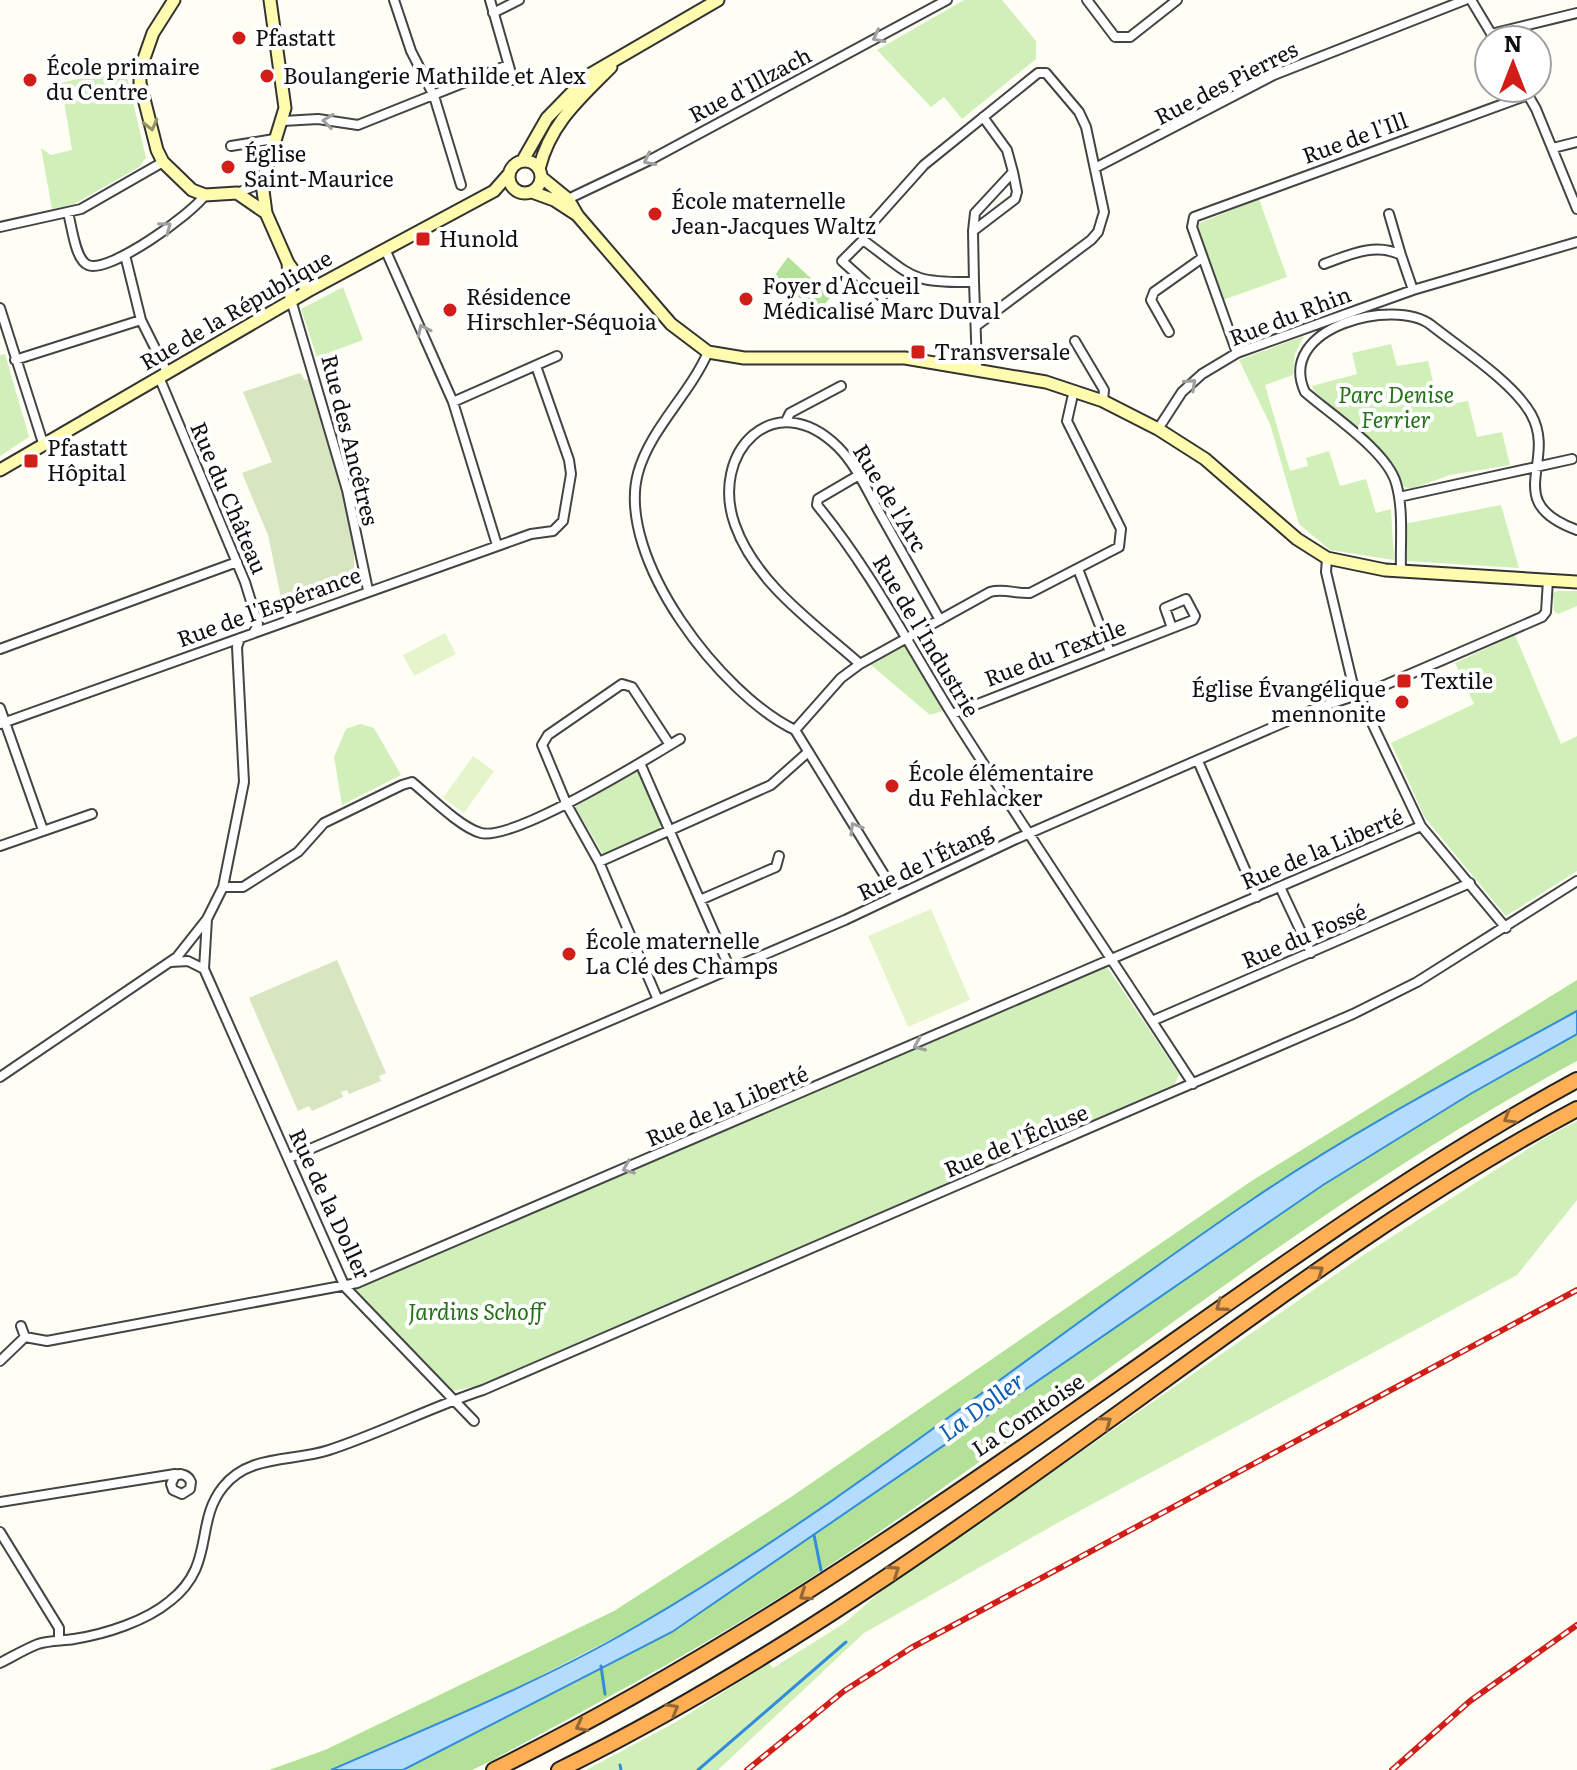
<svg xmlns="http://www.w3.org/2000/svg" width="1577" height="1770" font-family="Literata,serif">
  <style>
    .green { fill: #d1efb9 }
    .forest { fill: #b3e197 }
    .cemetery { fill: #d7e5c1 }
    .pitch { fill: #e4f5cc }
    .water { fill: #b4dcfc; stroke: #338bdb; stroke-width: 2 }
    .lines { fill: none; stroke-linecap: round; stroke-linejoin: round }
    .stream { stroke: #338bdb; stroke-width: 3 }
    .minor-casing { stroke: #444; stroke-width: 12 }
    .secondary-casing { stroke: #333; stroke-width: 15 }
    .motorway-casing { stroke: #222; stroke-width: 18 }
    .minor { stroke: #fff; stroke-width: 8 }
    .secondary { stroke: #fffcb0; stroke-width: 11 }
    .motorway { stroke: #ffae53; stroke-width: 14 }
    .rail-casing { stroke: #d11e19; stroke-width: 6 }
    .rail { stroke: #fff; stroke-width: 3; stroke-dasharray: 9; stroke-linecap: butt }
    .oneway { stroke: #a0a0a0 }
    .oneway2 { stroke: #949268 }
    .oneway3 { stroke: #946735 }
    .poi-dot { fill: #d11e19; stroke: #fff; stroke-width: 3 }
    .labels { text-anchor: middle; stroke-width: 8; stroke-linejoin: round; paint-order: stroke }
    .poi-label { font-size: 22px; fill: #111; stroke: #fff; text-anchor: start }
    .street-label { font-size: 22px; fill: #111; stroke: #fff }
    .park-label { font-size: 22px; font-style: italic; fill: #247119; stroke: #fff }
    .water-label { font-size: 24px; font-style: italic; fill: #0b5cb1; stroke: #fff }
  </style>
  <rect width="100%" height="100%" fill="#fffef5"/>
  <path class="green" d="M 964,0 L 1002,0 L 1036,41 L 1036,59 L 962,119 L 944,97 L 931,107 L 877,50 Z
    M 115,70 L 127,76 L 146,158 L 139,167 L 74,204 L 52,209 L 41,148 L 51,155 L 72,150 L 61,83 Z
    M 1259,199 L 1287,277 L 1223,300 L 1197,224 Z
    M 343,287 L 363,340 L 317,357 L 301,309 Z
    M 1304,336 L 1295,354 L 1293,375 L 1265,385 L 1290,471 L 1308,466 L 1306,458 L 1329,451 L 1340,486 L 1366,479 L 1376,513 L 1391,509 L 1394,560 L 1330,550 L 1299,524 L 1270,424 L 1239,360 Z
    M 1391,344 L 1397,366 L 1428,361 L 1439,406 L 1468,401 L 1477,437 L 1502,432 L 1510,465 L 1450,475 L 1411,489 L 1402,486 L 1394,464 L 1314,391 L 1312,386 L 1357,374 L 1352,353 Z
    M 5,354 L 29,437 L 0,456 L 0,355 Z
    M 1501,505 L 1519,568 L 1407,561 L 1404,524 Z
    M 1557,591 L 1577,591 L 1577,606 L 1558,614 L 1554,611 L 1553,593 Z
    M 1515,635 L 1561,744 L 1577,736 L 1577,871 L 1506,916 L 1425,818 L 1391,743 L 1474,704 L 1455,663 Z
    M 905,646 L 945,710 L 930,715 L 871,665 Z
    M 360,724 L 374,728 L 401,775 L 342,805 L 334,757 L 346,729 Z
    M 638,771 L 662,822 L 659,829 L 603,854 L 575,807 Z
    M 1107,967 L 1179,1074 L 1175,1084 L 482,1385 L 452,1391 L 355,1289 Z
    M 1577,1121 L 1577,1200 L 1517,1275 L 1061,1521 L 864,1633 L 718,1770 L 586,1770 L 676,1722 L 769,1663 L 773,1668 L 846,1622 L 880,1592 L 1362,1256 L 1545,1138 Z"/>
  <path class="forest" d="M 788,257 L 831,297 L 816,314 L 775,275 Z
    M 1577,980 L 1577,1011 L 1345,1141 L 770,1543 L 635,1627 L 513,1690 L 331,1770 L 269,1770 L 325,1750 L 614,1611 L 791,1497 L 1253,1180 Z
    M 1577,1034 L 1577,1061 C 1309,1205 1077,1402 824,1569 C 718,1639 605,1699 493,1760 L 472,1770 L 403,1770 L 672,1632 L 1323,1185 L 1472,1093 Z"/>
  <path class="cemetery" d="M 300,373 L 305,380 L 310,379 C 325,428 369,546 349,591 L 284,612 L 268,535 L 242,473 L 272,462 L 243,392 Z
    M 337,960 L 386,1073 L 379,1076 L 381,1081 L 349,1094 L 347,1090 L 341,1092 L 343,1097 L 312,1111 L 309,1106 L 298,1111 L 249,998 Z"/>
  <path class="pitch" d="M 445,633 L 456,654 L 414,676 L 403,655 Z
    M 473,756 L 494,771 L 464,813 L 443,798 Z
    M 931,909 L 970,1000 L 908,1027 L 868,936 Z"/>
  <path class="water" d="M 1577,1011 L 1577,1034 L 1472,1093 L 1323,1185 L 672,1632 L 403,1770 L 331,1770 C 434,1725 539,1683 637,1626 C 853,1500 1046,1339 1253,1199 C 1356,1129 1468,1071 1577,1011 Z"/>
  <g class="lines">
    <path class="stream" d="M 814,1535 L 821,1570
      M 601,1666 L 605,1694
      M 620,1765 L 621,1770
      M 698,1770 L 846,1642"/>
    <g class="minor-casing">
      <path id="minor" d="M 394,0 L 411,51 L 434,96 L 461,185
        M 490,0 L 513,80
        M 1087,0 L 1115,37 L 1130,37 L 1177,0
        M 1471,0 L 1495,40
        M 493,13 L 519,0
        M 1491,34 L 1577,13
        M 1524,88 L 1536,109 L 1577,209
        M 983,117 L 1007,150 L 1013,172
        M 283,121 L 318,119 L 358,125 L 508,65
        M 231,146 L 274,139
        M 1553,148 L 1577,142
        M 1095,168 L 1274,75 L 1465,0
        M 1013,172 L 1017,192 L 1015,199 L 973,231 L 975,213 Z
        M 237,193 L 262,183
        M 568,199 L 650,160 L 947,0
        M 68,213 C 72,226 75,260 88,265 C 109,274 193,213 205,195
        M 1389,214 L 1401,255
        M 0,227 L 81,209 L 163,162
        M 973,231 L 974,282
        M 863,240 L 842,261 L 882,297
        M 385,249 L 453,402 L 497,545
        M 125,255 L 141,320 L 167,372
        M 1324,264 C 1349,255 1375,242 1401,255 L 1413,290
        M 291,300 L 347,490 L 368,590
        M 0,308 L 43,443
        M 976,326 L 1091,240 L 1098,232 L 1104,212 L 1086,127 L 1079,112 L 1046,73 L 1038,73 L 924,165 L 865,231 L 863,240 C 914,277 908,283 974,282 L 977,367
        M 1169,332 L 1151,300 L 1154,292 L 1202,258
        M 1075,341 L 1104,390 L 1103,401
        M 708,352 C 690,394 650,429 638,473 C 615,558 722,695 795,730 L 896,894
        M 1237,353 L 1192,227 L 1194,217 L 1528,95
        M 15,360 L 141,320
        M 159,377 L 245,582 L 258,624 L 254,632
        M 453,402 L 557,356
        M 786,421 L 790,413 L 841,386
        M 1158,429 L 1182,392 L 1202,374 L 1237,353 L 1413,290 L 1577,242
        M 859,475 L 818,499 L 817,505 C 873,573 911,650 958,724 C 1035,845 1115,964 1193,1084
        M 1399,497 L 1572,459
        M 1327,558 L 1326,572 L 1352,681 L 1421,826 L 1506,928
        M 1078,569 L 1110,652
        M 1401,570 C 1400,543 1404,510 1396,483 C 1387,451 1330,414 1305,392 C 1275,327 1395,297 1431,325 C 1460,348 1513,382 1531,414 C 1558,462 1500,502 1577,530
        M 0,649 L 237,562
        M 860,664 C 815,624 756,584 735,525 C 709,453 774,384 838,447 C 855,464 866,488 877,508 C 898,545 919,582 940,620
        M 0,708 L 43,830
        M 952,714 L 1193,620 L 1195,616 L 1186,599 L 1165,608 L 1172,628
        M 0,724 L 531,534 L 553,531 L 563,521 L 571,474 L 569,460 L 536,366
        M 795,730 L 841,678 L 860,664 L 990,592 C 1003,588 1016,594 1030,593 L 1119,547 L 1121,529 L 1067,421 L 1074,390
        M 1198,761 L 1257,897
        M 640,763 L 730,969
        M 0,846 L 92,814
        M 599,862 L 771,785 L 807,753
        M 223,887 L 243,887 L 298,852 L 324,823 L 402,785 L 412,782 C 429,796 461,828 481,833 C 514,841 647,759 680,739
        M 1280,887 L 1311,953
        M 700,900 L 776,867 L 779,856
        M 207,919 L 204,969 L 345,1287 L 474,1421
        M 171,962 L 188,961 L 204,969
        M 658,1000 L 599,862 L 567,805 L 542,745 L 548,735 L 622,684 L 632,687 L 670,745
        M 1152,1021 L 1470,883
        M 0,1077 L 177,957 L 207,919 L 223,887 L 244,782 L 237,647 L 240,638
        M 289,1158 L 845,920 L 1016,839 L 1315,709 L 1378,688 L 1542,617 L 1546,612 L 1548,580
        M 25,1337 L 47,1341 L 357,1283 L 1421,826
        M 0,1361 L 25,1337 L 21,1326
        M 0,1502 L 175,1474 C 183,1474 188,1475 191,1482 L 190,1489 L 182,1494 L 173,1490 L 171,1484 L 175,1476 L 181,1474
        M 0,1532 L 59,1628 L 59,1640
        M 0,1663 C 12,1657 25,1649 38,1644 C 50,1640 62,1641 74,1639 C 106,1634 146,1621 170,1601 C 216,1565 194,1523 223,1487 C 249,1454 292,1462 329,1450 C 381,1433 431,1407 483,1390 L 1353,1014 L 1417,982 L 1577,881"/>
    </g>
    <g class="secondary-casing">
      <path id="secondary" d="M 174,0 L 153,33 L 140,70 L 140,83 L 157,150 L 163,162 L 192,190 L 205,195 L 237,193 L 266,213
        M 270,0 L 285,108 L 262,183 L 266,213 L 288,263 L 308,291
        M 523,160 L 547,118 L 589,75 L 718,0
        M509 177a16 16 0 1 1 32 0a16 16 0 1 1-32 0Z
        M 539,169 C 550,124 579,99 611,67
        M 541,177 L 568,199 L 578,216 L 671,324 L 708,352 L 744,358 L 905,358 L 1046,382 L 1103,401 L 1158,429 L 1205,459 L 1297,539 L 1327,558 L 1385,570 L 1577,582
        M 532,192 L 554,200 L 577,215
        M 288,263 L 291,300
        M 0,470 L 308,291 L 494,191 L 508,175"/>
    </g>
    <g class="motorway-casing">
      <path id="motorway" d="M 494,1770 C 698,1669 885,1544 1070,1414 C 1237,1298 1398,1177 1577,1080
        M 559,1770 C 773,1665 967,1523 1159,1384 C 1294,1286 1430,1187 1577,1109"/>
    </g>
    <use href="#minor" class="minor"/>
    <use href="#secondary" class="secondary"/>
    <use href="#motorway" class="motorway"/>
    <g class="rail-casing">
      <path id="rail" d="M 747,1770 L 844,1691 L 911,1648 L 1577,1290
        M 1392,1770 L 1470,1701 L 1577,1625"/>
    </g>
    <use href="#rail" class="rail"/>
  </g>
  <defs><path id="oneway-chevron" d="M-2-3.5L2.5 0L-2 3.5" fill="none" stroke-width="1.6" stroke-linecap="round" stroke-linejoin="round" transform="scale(2)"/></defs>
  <g class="oneway">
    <use href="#oneway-chevron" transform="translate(878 37) rotate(153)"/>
    <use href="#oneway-chevron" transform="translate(328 121) rotate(-173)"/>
    <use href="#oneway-chevron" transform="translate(649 160) rotate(153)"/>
    <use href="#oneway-chevron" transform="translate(166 227) rotate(-37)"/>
    <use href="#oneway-chevron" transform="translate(423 330) rotate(-115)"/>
    <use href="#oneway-chevron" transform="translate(1191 384) rotate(-43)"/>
    <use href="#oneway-chevron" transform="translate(855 828) rotate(-121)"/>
    <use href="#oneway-chevron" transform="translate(919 1045) rotate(157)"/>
    <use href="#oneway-chevron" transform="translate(628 1168) rotate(157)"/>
  </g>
  <use class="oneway2" href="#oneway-chevron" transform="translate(151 125) rotate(76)"/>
  <g class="oneway3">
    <use href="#oneway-chevron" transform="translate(1509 1118) rotate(150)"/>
    <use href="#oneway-chevron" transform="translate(1318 1271) rotate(-35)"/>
    <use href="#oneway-chevron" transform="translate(1221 1306) rotate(144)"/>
    <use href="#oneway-chevron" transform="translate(1106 1422) rotate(-36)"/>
    <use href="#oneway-chevron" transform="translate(894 1571) rotate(-34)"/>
    <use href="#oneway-chevron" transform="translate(805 1595) rotate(146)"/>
    <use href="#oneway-chevron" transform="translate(673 1709) rotate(-30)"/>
    <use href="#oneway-chevron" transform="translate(581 1726) rotate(153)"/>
  </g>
  <g class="poi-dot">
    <circle cx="239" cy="38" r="8"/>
    <circle cx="267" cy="76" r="8"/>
    <circle cx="30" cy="80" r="8"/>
    <circle cx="228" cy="167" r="8"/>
    <circle cx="655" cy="214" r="8"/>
    <rect x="415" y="231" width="16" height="16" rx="4"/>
    <circle cx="746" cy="299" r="8"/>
    <circle cx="450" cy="310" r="8"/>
    <rect x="910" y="344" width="16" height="16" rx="4"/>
    <rect x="23" y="453" width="16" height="16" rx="4"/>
    <rect x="1396" y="673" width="16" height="16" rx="4"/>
    <circle cx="1402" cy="702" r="8"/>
    <circle cx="892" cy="786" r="8"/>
    <circle cx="569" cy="954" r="8"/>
  </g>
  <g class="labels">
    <g class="poi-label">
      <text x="255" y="46">Pfastatt</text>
      <text x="46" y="75">École primaire<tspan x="46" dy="25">du Centre</tspan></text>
      <text x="283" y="84">Boulangerie Mathilde et Alex</text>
      <text x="244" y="162">Église<tspan x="244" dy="25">Saint-Maurice</tspan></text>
      <text x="671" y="209">École maternelle<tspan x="671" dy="25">Jean-Jacques Waltz</tspan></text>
      <text x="439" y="247">Hunold</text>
      <text x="762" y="294">Foyer d'Accueil<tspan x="762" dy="25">Médicalisé Marc Duval</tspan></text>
      <text x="466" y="305">Résidence<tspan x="466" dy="25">Hirschler-Séquoia</tspan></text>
      <text x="934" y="360">Transversale</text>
      <text x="47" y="456">Pfastatt<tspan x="47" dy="25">Hôpital</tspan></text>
      <text x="1420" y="689">Textile</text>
      <text x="1386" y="697" text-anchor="end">Église Évangélique<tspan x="1386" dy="25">mennonite</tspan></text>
      <text x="908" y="781">École élémentaire<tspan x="908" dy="25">du Fehlacker</tspan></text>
      <text x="585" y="949">École maternelle<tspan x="585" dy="25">La Clé des Champs</tspan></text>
    </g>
    <g class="street-label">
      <text transform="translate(1226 83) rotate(-27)" y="8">Rue des Pierres</text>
      <text transform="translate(750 85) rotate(-28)" y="8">Rue d'Illzach</text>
      <text transform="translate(1355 138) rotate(-20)" y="8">Rue de l'Ill</text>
      <text transform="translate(236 310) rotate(-30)" y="8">Rue de la République</text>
      <text transform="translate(1290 316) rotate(-21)" y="8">Rue du Rhin</text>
      <text transform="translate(350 440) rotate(76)" y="8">Rue des Ancêtres</text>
      <text transform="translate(229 498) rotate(67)" y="8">Rue du Château</text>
      <text transform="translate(890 498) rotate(59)" y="8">Rue de l'Arc</text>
      <text transform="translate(269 607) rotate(-20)" y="8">Rue de l'Espérance</text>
      <text transform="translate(926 636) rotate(59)" y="8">Rue de l'Industrie</text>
      <text transform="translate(1055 653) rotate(-21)" y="8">Rue du Textile</text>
      <text transform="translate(1322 849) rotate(-23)" y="8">Rue de la Liberté</text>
      <text transform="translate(925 862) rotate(-26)" y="8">Rue de l'Étang</text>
      <text transform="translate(1304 936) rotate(-23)" y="8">Rue du Fossé</text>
      <text transform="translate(727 1106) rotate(-23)" y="8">Rue de la Liberté</text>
      <text transform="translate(1016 1141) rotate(-23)" y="8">Rue de l'Écluse</text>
      <text transform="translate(330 1204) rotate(65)" y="8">Rue de la Doller</text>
      <text transform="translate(1028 1415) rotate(-34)" y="8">La Comtoise</text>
    </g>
    <g class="park-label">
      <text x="1396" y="403">Parc Denise<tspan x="1396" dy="25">Ferrier</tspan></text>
      <text x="476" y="1320">Jardins Schoff</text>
    </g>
    <g class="water-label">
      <text transform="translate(982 1407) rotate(-36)" y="8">La Doller</text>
    </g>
  </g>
  <g transform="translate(1513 64)"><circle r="38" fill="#ffffff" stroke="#a0a0a0" stroke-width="2"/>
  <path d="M0-6L14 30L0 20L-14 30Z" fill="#d11e19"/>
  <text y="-12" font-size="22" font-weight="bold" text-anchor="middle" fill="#111111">N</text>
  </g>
</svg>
